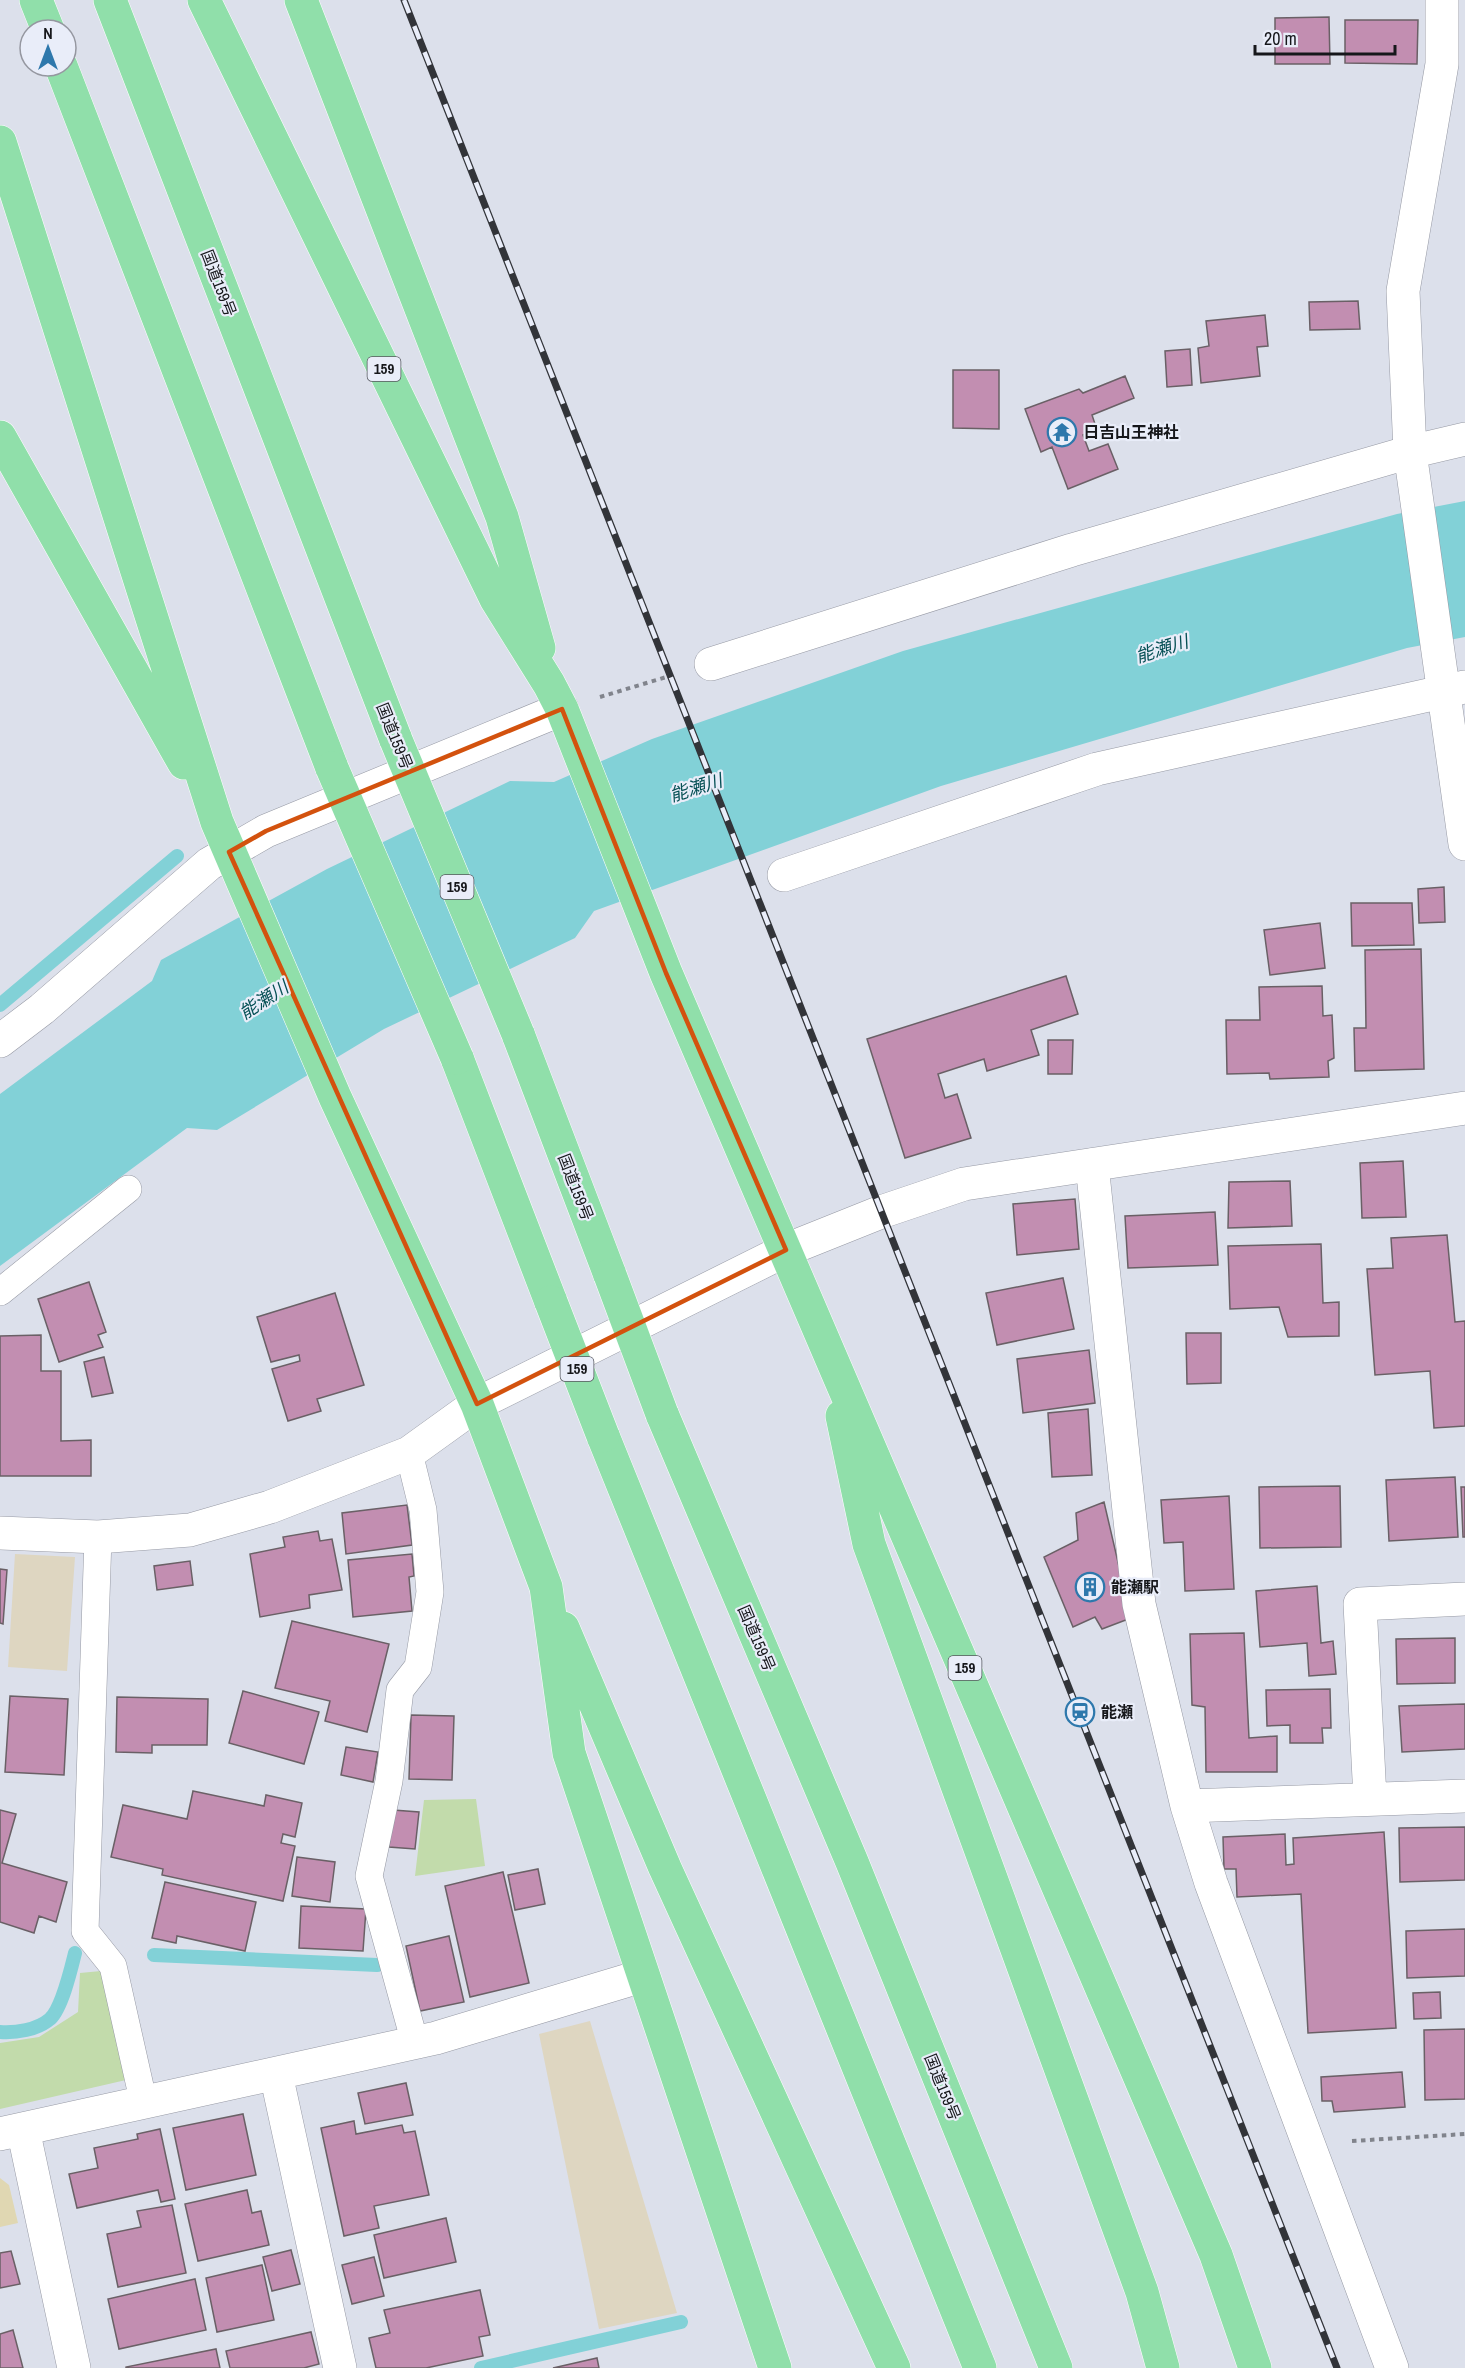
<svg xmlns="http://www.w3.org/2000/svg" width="1465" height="2368" font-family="'Archivo Narrow','Noto Sans JP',sans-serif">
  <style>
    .industrial { fill: #ded6c1 }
    .green { fill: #c2dbab }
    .sand { fill: #e0d7b2 }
    .water { fill: #82d1d7 }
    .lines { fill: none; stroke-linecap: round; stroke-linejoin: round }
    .stream { stroke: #82d1d7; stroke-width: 14 }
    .building { fill: #c28eb1; stroke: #6a6066; stroke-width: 1.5 }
    .service-casing { stroke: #9699a4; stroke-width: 28 }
    .minor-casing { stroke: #9699a4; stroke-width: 34 }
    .tertiary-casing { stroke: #9699a4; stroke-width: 34 }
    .trunk-casing { stroke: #fff; stroke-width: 34 }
    .path { stroke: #81848c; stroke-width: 4; stroke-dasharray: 4.5 4.5; stroke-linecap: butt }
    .service { stroke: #fff; stroke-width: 27 }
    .minor { stroke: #fff; stroke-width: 33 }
    .tertiary { stroke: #fff; stroke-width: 33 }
    .trunk { stroke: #90dfaa; stroke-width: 33 }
    .rail-casing { stroke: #323439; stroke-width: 7 }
    .rail { stroke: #e9edf9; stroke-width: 4.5; stroke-dasharray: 14; stroke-linecap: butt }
    .trunk-bridge-casing { stroke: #fff; stroke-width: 34; stroke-linecap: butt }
    .trunk-bridge { stroke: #90dfaa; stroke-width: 33 }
    .marked { fill: none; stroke: #d3520e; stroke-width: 4.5; stroke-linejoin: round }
    .labels { text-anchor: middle; stroke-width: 4.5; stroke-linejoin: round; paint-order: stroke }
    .shield { fill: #e9edf9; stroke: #55575e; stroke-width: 1.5 }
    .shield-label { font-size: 15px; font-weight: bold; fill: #16171b }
    .street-label { font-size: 16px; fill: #16171b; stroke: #e9edf9 }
    .poi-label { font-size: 16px; font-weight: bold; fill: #16171b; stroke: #e9edf9; text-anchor: start }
    .water-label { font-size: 18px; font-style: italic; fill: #065055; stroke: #e9edf9 }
  </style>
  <rect width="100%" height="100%" fill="#dce0eb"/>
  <path class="industrial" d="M 15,1554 L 75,1557 L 67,1671 L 8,1667 Z
    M 590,2021 L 677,2313 L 599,2329 L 539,2034 Z"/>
  <path class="green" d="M 476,1799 L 485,1866 L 415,1876 L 424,1800 Z
    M 101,1971 L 126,2080 L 0,2109 L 0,2043 L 39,2037 L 78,2012 L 80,1973 Z"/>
  <path class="sand" d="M 0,2178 L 9,2185 L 18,2223 L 0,2227 Z"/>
  <path class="water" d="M 1465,501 L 1465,637 L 1407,648 L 941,786 L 594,911 L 575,938 L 384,1029 L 217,1130 L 187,1128 L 0,1266 L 0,1094 L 152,981 L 161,960 L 327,869 L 510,781 L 554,782 L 652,739 L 903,651 L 1397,514 Z"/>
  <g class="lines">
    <path class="stream" d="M 0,1005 L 177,856
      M 154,1955 L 377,1965
      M 0,2032 C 16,2033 37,2030 50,2019 C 62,2008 71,1969 75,1953
      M 481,2368 L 681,2322"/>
  </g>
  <path class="building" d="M 1329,17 L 1330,64 L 1275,64 L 1275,18 Z
    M 1345,20 L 1418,20 L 1417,64 L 1345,63 Z
    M 1358,301 L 1360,329 L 1310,330 L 1309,302 Z
    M 1265,315 L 1268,346 L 1257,347 L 1260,376 L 1201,383 L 1198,348 L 1209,346 L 1206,321 Z
    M 1190,349 L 1192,385 L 1167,387 L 1165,351 Z
    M 953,370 L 999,370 L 999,429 L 953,428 Z
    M 1125,376 L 1134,398 L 1092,415 L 1097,430 L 1083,435 L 1089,451 L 1108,444 L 1118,469 L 1068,489 L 1052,447 L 1041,452 L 1025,409 L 1079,389 L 1083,393 Z
    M 1444,887 L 1445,922 L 1419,923 L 1418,889 Z
    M 1351,903 L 1412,903 L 1414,945 L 1352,946 Z
    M 1320,923 L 1325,968 L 1270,975 L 1264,930 Z
    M 1421,949 L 1424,1069 L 1355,1071 L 1354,1028 L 1366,1028 L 1365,950 Z
    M 1066,976 L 1078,1014 L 1031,1030 L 1039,1055 L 987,1071 L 984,1059 L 938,1074 L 945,1098 L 957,1094 L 971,1138 L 905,1158 L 867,1039 Z
    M 1322,986 L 1323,1016 L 1332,1015 L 1334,1058 L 1328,1061 L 1329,1077 L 1270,1079 L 1269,1073 L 1227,1074 L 1226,1020 L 1260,1020 L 1259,987 Z
    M 1048,1040 L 1073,1040 L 1072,1074 L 1048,1074 Z
    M 1403,1161 L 1406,1217 L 1362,1218 L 1360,1163 Z
    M 1290,1181 L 1292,1226 L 1228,1228 L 1229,1182 Z
    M 1075,1199 L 1079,1249 L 1017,1255 L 1013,1204 Z
    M 1215,1212 L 1218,1265 L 1128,1268 L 1125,1216 Z
    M 1447,1235 L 1455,1322 L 1465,1321 L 1465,1426 L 1434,1428 L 1430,1371 L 1375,1375 L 1367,1269 L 1393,1268 L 1391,1238 Z
    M 1321,1244 L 1323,1303 L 1339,1302 L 1339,1336 L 1288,1337 L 1279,1307 L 1230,1309 L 1228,1246 Z
    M 1063,1278 L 1074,1329 L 997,1345 L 986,1293 Z
    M 89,1282 L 106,1332 L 98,1335 L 103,1347 L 59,1362 L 38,1299 Z
    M 335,1293 L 364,1385 L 317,1399 L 321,1411 L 288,1421 L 272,1369 L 300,1361 L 299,1355 L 271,1362 L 257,1317 Z
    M 1186,1333 L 1221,1333 L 1221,1383 L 1187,1384 Z
    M 41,1335 L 41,1371 L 61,1371 L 61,1441 L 91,1440 L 91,1476 L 0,1476 L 0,1336 Z
    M 1089,1350 L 1095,1403 L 1023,1413 L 1017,1359 Z
    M 104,1357 L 113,1393 L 92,1397 L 84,1362 Z
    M 1088,1409 L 1092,1475 L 1052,1477 L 1048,1413 Z
    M 1455,1477 L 1458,1537 L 1389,1541 L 1386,1480 Z
    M 1340,1486 L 1341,1547 L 1260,1548 L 1259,1487 Z
    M 1461,1487 L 1465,1487 L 1465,1537 L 1463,1537 Z
    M 1229,1496 L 1234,1589 L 1185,1591 L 1183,1542 L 1164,1543 L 1161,1500 Z
    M 1104,1502 L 1131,1618 L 1102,1629 L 1095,1617 L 1073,1627 L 1044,1557 L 1078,1540 L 1076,1513 Z
    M 407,1505 L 412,1545 L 346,1554 L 342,1513 Z
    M 318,1531 L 320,1541 L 332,1539 L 342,1590 L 309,1595 L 310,1608 L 260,1617 L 250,1554 L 285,1547 L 283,1537 Z
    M 412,1554 L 414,1576 L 409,1577 L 412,1611 L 353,1617 L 348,1560 Z
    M 190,1561 L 193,1585 L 157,1590 L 154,1566 Z
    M 0,1569 L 7,1570 L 3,1624 L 0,1623 Z
    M 1317,1586 L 1321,1643 L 1333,1641 L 1336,1674 L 1309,1676 L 1307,1643 L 1260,1647 L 1256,1591 Z
    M 292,1621 L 389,1644 L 367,1732 L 325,1721 L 330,1701 L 275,1688 Z
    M 1244,1633 L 1249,1738 L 1277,1736 L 1277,1772 L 1206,1772 L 1205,1707 L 1192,1705 L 1190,1634 Z
    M 1455,1638 L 1455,1683 L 1397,1684 L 1396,1639 Z
    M 1330,1689 L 1331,1728 L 1322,1728 L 1323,1743 L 1290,1743 L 1290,1725 L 1267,1726 L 1266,1690 Z
    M 243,1691 L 319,1712 L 304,1764 L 229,1743 Z
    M 10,1696 L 68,1699 L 64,1775 L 5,1772 Z
    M 117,1697 L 208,1699 L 207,1745 L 152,1745 L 152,1753 L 116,1752 Z
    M 1465,1704 L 1465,1749 L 1402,1752 L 1399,1706 Z
    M 411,1715 L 454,1716 L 452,1780 L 409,1779 Z
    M 346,1747 L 378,1752 L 373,1782 L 341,1775 Z
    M 193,1791 L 264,1806 L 266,1795 L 302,1803 L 295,1837 L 283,1834 L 281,1843 L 295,1846 L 283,1901 L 162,1875 L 163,1869 L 111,1857 L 123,1805 L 187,1819 Z
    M 0,1810 L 16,1814 L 2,1863 L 67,1882 L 56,1922 L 39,1916 L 34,1933 L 0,1922 Z
    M 393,1810 L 419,1812 L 415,1849 L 389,1847 Z
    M 1465,1827 L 1465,1880 L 1400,1882 L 1399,1828 Z
    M 1384,1832 L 1396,2028 L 1308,2033 L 1301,1894 L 1237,1897 L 1236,1869 L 1224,1869 L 1223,1837 L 1285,1834 L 1286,1865 L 1294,1864 L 1293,1838 Z
    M 297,1857 L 335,1862 L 330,1902 L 292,1896 Z
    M 538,1869 L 545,1904 L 515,1910 L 508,1875 Z
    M 503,1872 L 529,1983 L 470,1997 L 445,1886 Z
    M 165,1882 L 256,1902 L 245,1951 L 177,1936 L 176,1943 L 152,1938 Z
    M 301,1906 L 366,1909 L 363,1951 L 299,1948 Z
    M 1465,1929 L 1465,1976 L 1407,1978 L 1406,1931 Z
    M 449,1936 L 464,2002 L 420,2011 L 406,1946 Z
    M 1440,1992 L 1441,2018 L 1414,2019 L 1413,1993 Z
    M 1465,2029 L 1465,2099 L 1425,2100 L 1424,2030 Z
    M 1402,2072 L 1405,2107 L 1334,2112 L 1332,2101 L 1322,2101 L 1321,2077 Z
    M 406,2083 L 413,2115 L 365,2124 L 358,2093 Z
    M 243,2114 L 256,2175 L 186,2190 L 173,2128 Z
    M 354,2121 L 356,2134 L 402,2125 L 404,2133 L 415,2131 L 429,2195 L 374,2206 L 379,2228 L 344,2236 L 321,2128 Z
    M 160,2129 L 175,2199 L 161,2202 L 158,2190 L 77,2208 L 69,2174 L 98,2168 L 94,2148 L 138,2139 L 137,2134 Z
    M 247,2190 L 252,2213 L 261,2211 L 269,2245 L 198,2261 L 185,2204 Z
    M 172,2205 L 186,2273 L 118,2287 L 107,2234 L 141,2227 L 137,2211 Z
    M 446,2218 L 456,2262 L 384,2278 L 374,2235 Z
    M 291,2250 L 300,2284 L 272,2291 L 263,2257 Z
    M 11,2251 L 20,2284 L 0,2288 L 0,2253 Z
    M 374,2257 L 384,2296 L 352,2304 L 342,2265 Z
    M 262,2265 L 274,2320 L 217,2332 L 206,2278 Z
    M 195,2279 L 206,2330 L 119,2349 L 108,2299 Z
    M 480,2290 L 490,2335 L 479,2337 L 483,2356 L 426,2368 L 376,2368 L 369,2338 L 390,2333 L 384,2310 Z
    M 13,2330 L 23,2368 L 0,2368 L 0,2334 Z
    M 311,2332 L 319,2364 L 304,2368 L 230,2368 L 226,2351 Z
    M 216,2349 L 220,2368 L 126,2368 L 126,2367 Z
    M 597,2358 L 599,2368 L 553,2368 Z"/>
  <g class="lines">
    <g class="service-casing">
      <path id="service" d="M 0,1292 L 128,1189
        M 409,1453 L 423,1510 L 430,1592 L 418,1667 L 400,1690 L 389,1781 L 369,1876 L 415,2043
        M 98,1537 L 85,1931 L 113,1966 L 144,2104"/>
    </g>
    <g class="minor-casing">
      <path id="minor" d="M 1442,0 L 1442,64 L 1403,291 L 1410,452 L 1465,844
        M 711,664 L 1072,550 L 1410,452 L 1465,439
        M 784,875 L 1097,769 L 1464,687
        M 0,1041 L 42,1009 L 209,864 L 266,831 L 562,709
        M 1092,1165 L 1139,1604 L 1187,1806 L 1465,1796
        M 0,1533 L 98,1537 L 190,1530 L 270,1507 L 409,1453 L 477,1404
        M 1370,1798 L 1360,1604 L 1465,1599
        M 1187,1806 L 1211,1883 L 1392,2368
        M 276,2074 L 340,2368
        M 23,2129 L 74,2368
        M 0,2134 L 436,2038 L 642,1976"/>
    </g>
    <g class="tertiary-casing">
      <path id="tertiary" d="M 477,1404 L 786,1250 L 881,1212 L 964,1184 L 1465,1108"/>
    </g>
    <g class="trunk-casing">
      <path id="trunk" d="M 36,0 L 48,30
        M 110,0 L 396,740
        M 204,0 L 496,599 L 549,684 L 562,709 L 666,973 L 1216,2255 L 1255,2368
        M 301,0 L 502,517 L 539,648
        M 61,66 L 332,768
        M 0,142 L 217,822 L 335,1097 L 477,1404 L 546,1587 L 569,1753 L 775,2368
        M 0,437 L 184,763
        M 518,1034 L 610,1275
        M 457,1058 L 551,1302
        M 662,1414 L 852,1862 L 1056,2368
        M 842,1416 L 869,1544 L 1142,2292 L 1163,2368
        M 603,1436 L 980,2368
        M 563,1628 L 665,1868 L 894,2368"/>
    </g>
    <path class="path" d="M 600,697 L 673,675
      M 1352,2141 L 1465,2134"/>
    <use href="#service" class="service"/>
    <use href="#minor" class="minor"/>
    <use href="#tertiary" class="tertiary"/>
    <use href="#trunk" class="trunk"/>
    <g class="rail-casing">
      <path id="rail" d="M 404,0 L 1337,2368"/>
    </g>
    <use href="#rail" class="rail"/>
    <g class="trunk-bridge-casing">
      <path id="trunk-bridge" d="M 396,740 L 518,1034
        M 332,768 L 457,1058
        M 610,1275 L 662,1414
        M 551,1302 L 603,1436"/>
    </g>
    <use href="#trunk-bridge" class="trunk-bridge"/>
  </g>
  <path class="marked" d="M 562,709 L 666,973 L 786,1250 L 477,1404 L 229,852 L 266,831 Z"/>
  <defs>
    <g id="temple-ring" transform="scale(1.5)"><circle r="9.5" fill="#e9edf9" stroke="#2e78ac" stroke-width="1.5"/><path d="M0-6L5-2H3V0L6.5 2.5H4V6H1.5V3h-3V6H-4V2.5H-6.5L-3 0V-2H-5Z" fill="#2e78ac"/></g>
    <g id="building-ring" transform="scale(1.5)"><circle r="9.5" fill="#e9edf9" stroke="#2e78ac" stroke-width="1.5"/><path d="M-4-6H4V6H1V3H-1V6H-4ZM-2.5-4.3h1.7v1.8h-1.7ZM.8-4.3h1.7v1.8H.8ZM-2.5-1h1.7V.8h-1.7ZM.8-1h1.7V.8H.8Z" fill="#2e78ac"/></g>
    <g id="station-ring" transform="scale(1.5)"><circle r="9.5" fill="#e9edf9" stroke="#2e78ac" stroke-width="1.5"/><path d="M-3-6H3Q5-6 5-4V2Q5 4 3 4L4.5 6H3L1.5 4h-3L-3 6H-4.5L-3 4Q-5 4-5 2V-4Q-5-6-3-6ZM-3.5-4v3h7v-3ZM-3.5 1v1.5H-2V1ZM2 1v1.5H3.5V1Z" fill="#2e78ac"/></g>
  </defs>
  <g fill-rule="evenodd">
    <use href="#temple-ring" x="1062" y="432"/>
    <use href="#building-ring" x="1090" y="1587"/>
    <use href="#station-ring" x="1080" y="1712"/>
  </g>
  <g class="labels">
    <g class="shield">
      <rect x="367.5" y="357" width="33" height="24" rx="4.5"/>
      <rect x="440.5" y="875" width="33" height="24" rx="4.5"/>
      <rect x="560.5" y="1357" width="33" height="24" rx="4.5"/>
      <rect x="948.5" y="1656" width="33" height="24" rx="4.5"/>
    </g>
    <g class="shield-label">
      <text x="384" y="374">159</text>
      <text x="457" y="892">159</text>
      <text x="577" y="1374">159</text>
      <text x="965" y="1673">159</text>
    </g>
    <g class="street-label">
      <text transform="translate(219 283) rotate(69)" y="6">国道159号</text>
      <text transform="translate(395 736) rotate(68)" y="6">国道159号</text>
      <text transform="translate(576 1187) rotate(69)" y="6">国道159号</text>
      <text transform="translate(757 1638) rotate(67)" y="6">国道159号</text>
      <text transform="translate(943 2087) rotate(68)" y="6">国道159号</text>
    </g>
    <g class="poi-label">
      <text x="1083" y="438">日吉山王神社</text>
      <text x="1111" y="1593">能瀬駅</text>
      <text x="1101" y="1718">能瀬</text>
    </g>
    <g class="water-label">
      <text transform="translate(1162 649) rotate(-17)" y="6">能瀬川</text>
      <text transform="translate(696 788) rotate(-17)" y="6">能瀬川</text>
      <text transform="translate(264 1000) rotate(-33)" y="6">能瀬川</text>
    </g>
  </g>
  <g transform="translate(48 48)"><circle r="28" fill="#e9edf9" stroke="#9597a0" stroke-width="1.5"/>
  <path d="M0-4.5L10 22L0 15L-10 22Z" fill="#2e78ac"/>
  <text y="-9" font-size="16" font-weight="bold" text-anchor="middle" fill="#16171b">N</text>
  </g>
  <path d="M1255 45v9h140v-9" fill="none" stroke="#16171b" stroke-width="3"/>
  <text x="1264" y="45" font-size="18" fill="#16171b" stroke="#e9edf9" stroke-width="4.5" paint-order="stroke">20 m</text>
</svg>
